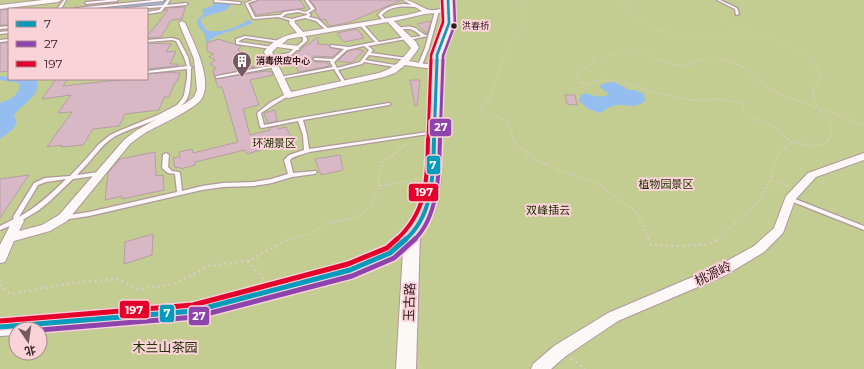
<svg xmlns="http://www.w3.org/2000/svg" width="864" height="369" font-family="Montserrat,'Noto Sans SC',sans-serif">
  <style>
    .green { fill: #c4cd91; fill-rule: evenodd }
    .water { fill: #93beef }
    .building { fill: #d7b8c4; stroke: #b69ea5 }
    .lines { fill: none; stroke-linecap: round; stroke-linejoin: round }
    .service-casing { stroke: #b1979b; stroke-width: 2.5 }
    .minor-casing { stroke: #b1979b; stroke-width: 2 }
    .tertiary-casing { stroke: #b1979b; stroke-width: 2 }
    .secondary-casing { stroke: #b1979b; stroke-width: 2 }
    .path-far3 { stroke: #dbd0d2; stroke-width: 1; stroke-dasharray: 0.5 2; stroke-linecap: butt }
    .path-far2 { stroke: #dbd0d2; stroke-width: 1.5; stroke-dasharray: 1 2.5; stroke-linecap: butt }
    .path-far1 { stroke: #dbd0d2; stroke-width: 2; stroke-dasharray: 1 3; stroke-linecap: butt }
    .path { stroke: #dbd0d2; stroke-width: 2.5; stroke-dasharray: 1.5 4; stroke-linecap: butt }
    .service { fill: #fdf8f8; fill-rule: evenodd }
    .minor { fill: #fdf8f8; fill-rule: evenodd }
    .tertiary { fill: #fdf8f8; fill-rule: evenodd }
    .secondary { fill: #fdf8f8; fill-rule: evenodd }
    .bus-1-far3-casing { stroke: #fad3d9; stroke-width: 4.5 }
    .bus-1-far2-casing { stroke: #fad3d9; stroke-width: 5.5 }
    .bus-1-far1-casing { stroke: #fad3d9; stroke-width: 7 }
    .bus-1-casing { stroke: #fad3d9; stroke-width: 8 }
    .bus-2-far3-casing { stroke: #fad3d9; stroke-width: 4.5 }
    .bus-2-far2-casing { stroke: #fad3d9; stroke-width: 5.5 }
    .bus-2-far1-casing { stroke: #fad3d9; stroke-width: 7 }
    .bus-2-casing { stroke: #fad3d9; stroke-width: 8 }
    .bus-3-far3-casing { stroke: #fad3d9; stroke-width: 4.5 }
    .bus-3-far2-casing { stroke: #fad3d9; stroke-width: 5.5 }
    .bus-3-far1-casing { stroke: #fad3d9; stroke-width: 7 }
    .bus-3-casing { stroke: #fad3d9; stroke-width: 8 }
    .bus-1-far3 { stroke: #059bbc; stroke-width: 2.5 }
    .bus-1-far2 { stroke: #059bbc; stroke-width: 3 }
    .bus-1-far1 { stroke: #059bbc; stroke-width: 4 }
    .bus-1 { stroke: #059bbc; stroke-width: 5 }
    .bus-2-far3 { stroke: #8e44ad; stroke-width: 2.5 }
    .bus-2-far2 { stroke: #8e44ad; stroke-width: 3 }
    .bus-2-far1 { stroke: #8e44ad; stroke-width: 4 }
    .bus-2 { stroke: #8e44ad; stroke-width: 5 }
    .bus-3-far3 { stroke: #e4002b; stroke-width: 2.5 }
    .bus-3-far2 { stroke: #e4002b; stroke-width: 3 }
    .bus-3-far1 { stroke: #e4002b; stroke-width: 4 }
    .bus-3 { stroke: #e4002b; stroke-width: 5 }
    .bus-dot { fill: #321b1f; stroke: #fad3d9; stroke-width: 1.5 }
    .labels { text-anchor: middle; stroke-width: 4; stroke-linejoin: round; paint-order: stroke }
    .far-bus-label { font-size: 9px; fill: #321b1f; stroke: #fad3d9; text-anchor: start }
    .far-poi-label { font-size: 9px; font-weight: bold; fill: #321b1f; stroke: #fad3d9; text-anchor: start }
    .park-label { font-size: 11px; fill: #203000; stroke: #fad3d9 }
    .near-street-label { font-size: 13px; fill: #321b1f; stroke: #fad3d9 }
    .near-park-label { font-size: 13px; fill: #203000; stroke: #fad3d9 }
    .line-badge { stroke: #fad3d9; stroke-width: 1.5 }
    .badge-label { font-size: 11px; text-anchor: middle; font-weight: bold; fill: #fff }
  </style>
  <rect width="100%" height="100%" fill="#efcdd3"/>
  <path class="green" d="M 0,0 L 864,0 L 864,369 L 0,369 ZM 9,9 L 147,9 L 147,79 L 9,79 ZM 16,329 L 40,329 L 40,353 L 16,353 Z"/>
  <path class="water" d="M 168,0 L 160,6 L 88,9 Z
    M 222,2 L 232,4 L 226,10 L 201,18 L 201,22 L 206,30 C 214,33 228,30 235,27 C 241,25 244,21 250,20 L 252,22 L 251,24 L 216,36 L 207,42 L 205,41 L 205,35 L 197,24 L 197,20 L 203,14 L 203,9 L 212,6 L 214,3 Z
    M 0,76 L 9,77 L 9,79 L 32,79 L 37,81 C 41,97 20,104 14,116 L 17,123 L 13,129 L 0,139 L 0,103 C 10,100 21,95 19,83 L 0,80 Z
    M 614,82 L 624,87 L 628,90 L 635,90 L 644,94 L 645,101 C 632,113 619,96 601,113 L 588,109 L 579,101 L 581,95 L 586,93 C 593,97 603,98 609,94 L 599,86 L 605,83 Z"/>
  <path class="building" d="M 258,0 L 300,0 L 305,8 L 256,15 L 250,4 Z
    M 310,0 L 402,0 L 347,23 L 330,26 L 325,19 L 321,20 L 315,11 L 316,8 Z
    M 185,7 L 182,19 L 171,20 L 161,37 L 147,38 L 147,33 L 150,33 L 168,10 L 164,10 L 166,8 Z
    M 9,9 L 9,25 L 0,25 L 0,10 Z
    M 431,21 L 427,34 L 417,24 Z
    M 357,29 L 364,38 L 344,42 L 337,33 Z
    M 318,37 L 318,44 L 329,45 L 331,48 L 341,50 L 332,57 L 315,56 L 312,58 L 315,62 L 327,62 L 329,66 L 299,72 L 290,57 L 300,51 L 304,46 L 306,46 Z
    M 218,39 L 241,46 L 238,50 L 244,53 L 240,56 L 246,59 L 241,63 L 255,67 L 214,76 L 213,70 L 216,68 L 210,64 L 215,60 L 209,57 L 214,54 L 207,51 L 207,43 Z
    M 0,43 L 9,43 L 9,71 L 0,72 Z
    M 147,43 L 171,44 L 166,52 L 176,51 L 170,64 L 178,64 L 177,66 L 147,69 Z
    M 356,49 L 364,51 L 351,63 L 338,61 L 348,51 Z
    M 265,71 L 272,72 L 273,75 L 250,80 L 259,105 L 243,109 L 250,135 L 270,130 L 269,128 L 278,126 L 278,129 L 286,127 L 292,139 L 280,141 L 281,148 L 276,149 L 274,143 L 260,147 L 261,150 L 247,154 L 245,150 L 195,162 L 195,165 L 181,169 L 180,167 L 175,168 L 173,158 L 180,157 L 179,152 L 192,149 L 193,153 L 238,142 L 222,87 L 218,87 L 215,79 Z
    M 175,72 L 174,73 L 180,73 L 177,82 L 175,82 L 169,97 L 164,97 L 159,110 L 125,114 L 119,126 L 93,129 L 83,145 L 61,147 L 62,145 L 47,147 L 72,112 L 58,113 L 71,95 L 42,99 L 56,79 L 68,79 L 63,86 L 128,79 L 147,79 L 147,74 Z
    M 410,80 L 420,80 L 417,106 L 415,106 Z
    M 565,95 L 575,95 L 577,105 L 567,104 Z
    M 275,110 L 277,121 L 268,123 L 264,113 Z
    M 155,152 L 156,176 L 163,175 L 164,190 L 122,199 L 122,196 L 105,200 L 108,173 L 120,159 Z
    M 340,155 L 343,170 L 321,175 L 315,159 Z
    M 29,175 L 0,218 L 0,179 Z
    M 153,234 L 152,255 L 124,264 L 125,242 Z"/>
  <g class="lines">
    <g class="service-casing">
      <path id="service" d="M 64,0 L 66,0 L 61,9 L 57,9 Z
        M 108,0 L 118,0 L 117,1 L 86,4 L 85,3 L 86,2 Z
        M 154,0 L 164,0 L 163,1 L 85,9 L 74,9 L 76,8 Z
        M 167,0 L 170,0 L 167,5 L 186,3 L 188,4 L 186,5 L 165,7 L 161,12 L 147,14 L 147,12 L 159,10 L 162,7 L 137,9 L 124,9 L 126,8 L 163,5 Z
        M 215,0 L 240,2 L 241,3 L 240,4 L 214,2 L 214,1 Z
        M 253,0 L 257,0 L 248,3 L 255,17 L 280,15 L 284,12 L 298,10 L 305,12 L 311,9 L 305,0 L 308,0 L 315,9 L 308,13 L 311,14 L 309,17 L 318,19 L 329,29 L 326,30 L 316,21 L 305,18 L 292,21 L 278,17 L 253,19 L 245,3 ZM 298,12 L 307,14 L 307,15 L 292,19 L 282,17 L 286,14 Z
        M 717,0 L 720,0 L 737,8 L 739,14 L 736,15 L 735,9 Z
        M 403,4 L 417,5 L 419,6 L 417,7 C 405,6 390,5 382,15 L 386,20 L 384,21 L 378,15 C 384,7 394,5 403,4 Z
        M 437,10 L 439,11 L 429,48 L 422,65 L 419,66 L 418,65 L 425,48 L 435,11 Z
        M 360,23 L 362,23 L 379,42 L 406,37 L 408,38 L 421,36 C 413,28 409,28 398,30 L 396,29 C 404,26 413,25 419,31 C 423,33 424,35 428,36 L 408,40 L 406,39 L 368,46 L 373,50 L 371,53 L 407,58 L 409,59 L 407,60 L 369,55 L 365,60 L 401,66 L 403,67 L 401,68 L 364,62 L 362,64 L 338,70 L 346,83 L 345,84 L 343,84 L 334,69 L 280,79 L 278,78 L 280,77 L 333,67 L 330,62 L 331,61 L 315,60 L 313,59 L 315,58 L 333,59 L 344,49 L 332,47 L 330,46 L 331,45 L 349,47 L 375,42 L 360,25 ZM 364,46 L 369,50 L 360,62 L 337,68 L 334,62 L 347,50 Z
        M 9,26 L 9,28 L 0,29 L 0,27 Z
        M 9,31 L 9,33 L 0,34 L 0,32 Z
        M 300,33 L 302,33 L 307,38 L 307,41 L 291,55 L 270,59 L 270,57 L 289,53 L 303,41 L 303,38 L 300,35 Z
        M 245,36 L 280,41 L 282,42 L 280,43 L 245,38 L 239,41 L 239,42 L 273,47 L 274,48 L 272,49 L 236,44 L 236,39 Z
        M 172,38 L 179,40 L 188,57 L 190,66 L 192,67 L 191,68 C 191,77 191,90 187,99 C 177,117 132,126 114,137 C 104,143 97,153 90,161 C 86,166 81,170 77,175 L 99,172 L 101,173 L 102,174 L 101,175 L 73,179 L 50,201 L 39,210 L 21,221 L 20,222 L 0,230 L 0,226 L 14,219 L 13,217 L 34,183 L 45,178 L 70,176 L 86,159 L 98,145 L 110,135 L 121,130 L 158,115 L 177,105 L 182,99 L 184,95 L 187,78 L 187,69 L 147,73 L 147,71 L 187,66 L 184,57 L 176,41 L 172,40 L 147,42 L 147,40 ZM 66,179 C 52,193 37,207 19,217 L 38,185 L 46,182 Z
        M 9,39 L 9,41 L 0,42 L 0,40 Z
        M 275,65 L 277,66 L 276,67 L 217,78 L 215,77 L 217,76 Z
        M 286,94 L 288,94 L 290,95 L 275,104 L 261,113 L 264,125 L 300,118 L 389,103 L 391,104 L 389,105 L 303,120 L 307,135 L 309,149 L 435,131 L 437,132 L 435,133 L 309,152 C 303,155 295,155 290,160 L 293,173 L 316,171 L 317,172 L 316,173 L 314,174 L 292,177 L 272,183 L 254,186 L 223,187 L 202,190 L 89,216 L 63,220 L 61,219 L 60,218 L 61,217 L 63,216 L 89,212 L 177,192 L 175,174 L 168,173 L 162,168 L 163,155 L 166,153 L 169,155 L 168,167 L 172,171 L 179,172 L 180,173 L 182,191 L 202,186 L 223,183 L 254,182 L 271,179 L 288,174 L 284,160 L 289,155 L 304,150 L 303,135 L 298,121 L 262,128 L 260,127 L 257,113 L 271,102 Z
        M 790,197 L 864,226 L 864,230 L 788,200 L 787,199 L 788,198 Z"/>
    </g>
    <g class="minor-casing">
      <path id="minor" d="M 43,0 L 61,0 L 58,2 L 0,9 L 0,5 Z
        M 403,0 C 414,0 420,8 430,10 C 437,11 446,6 452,10 L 449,12 L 425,14 L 394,21 L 416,42 L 419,48 L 409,61 L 425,64 L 440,63 L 440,67 L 425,68 L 405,65 L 395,73 L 384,77 L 288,98 L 285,97 L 264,52 C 271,41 285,35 297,33 L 289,23 L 290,19 L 294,19 L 295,23 L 303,32 L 407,15 L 422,11 ZM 388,22 L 411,48 C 402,60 394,68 379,73 L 291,92 L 272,52 L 277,47 L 299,50 L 299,46 L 282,44 L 288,39 Z
        M 182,21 L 185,23 C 193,41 213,79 202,98 C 196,109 157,126 145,133 C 140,136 135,140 130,144 L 67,221 L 50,231 L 14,241 L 5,262 L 0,263 L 0,245 L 14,218 L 18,217 L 22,218 L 24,221 L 19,231 L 42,225 L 59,215 L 124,140 L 137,130 L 186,103 L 194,97 L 197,90 L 194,59 L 179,23 Z
        M 864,153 L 864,160 L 816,177 L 795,200 L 783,233 L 764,252 L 726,275 L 618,321 L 566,356 L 551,369 L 531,369 L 533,364 L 554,346 L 608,313 L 716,267 L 754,246 L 774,228 L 786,196 L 808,173 Z"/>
    </g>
    <g class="tertiary-casing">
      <path id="tertiary" d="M 412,228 L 418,230 L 420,234 L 416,369 L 396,369 L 404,234 L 406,230 Z"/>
    </g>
    <g class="secondary-casing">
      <path id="secondary" d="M 444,0 L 452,0 L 454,23 L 442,55 L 441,180 L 434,213 L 418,239 L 397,258 L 350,278 L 194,320 L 40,333 L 40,329 L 16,329 L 16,335 L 0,336 L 0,318 L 194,302 L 346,263 L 383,248 L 406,229 L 417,213 L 425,180 L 432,55 L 444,23 Z"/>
    </g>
    <path class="path-far3" d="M 621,0 C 630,5 628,9 634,16 C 637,19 643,23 647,25 C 678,40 724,36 758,36
      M 209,2 L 198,11 L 198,15 L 243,11
      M 731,14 L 720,16 L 725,23 C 754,34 786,41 811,61
      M 198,15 L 193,20 L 202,36 L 205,54
      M 271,35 L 269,27 L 284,23
      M 504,61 C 506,56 507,51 510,46 C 519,29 531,23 522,2 L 524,0
      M 593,61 C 623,48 633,47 663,61
      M 700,61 L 714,58 L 727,61"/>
    <path class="path-far2" d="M 504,60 L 488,100 L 480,110 L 508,122 L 514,140
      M 596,60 L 579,73 L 577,78 L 581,83 L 589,84 L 599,80 L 625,82 L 652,92 L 691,100 L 723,99 L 743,104 L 743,111 L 755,119 L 780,130 L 784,136 L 789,140
      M 661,60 C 674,67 689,67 702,60
      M 723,60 L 744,67 L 766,86 L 778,93 L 864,125
      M 810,60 L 822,74 L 812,94 L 819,109 L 828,118 L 832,135 L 828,140"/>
    <path class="path-far1" d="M 514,139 L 515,143 L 537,161 L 598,184 L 636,212 L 649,240
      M 788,139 L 793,142
      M 379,186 C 378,151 390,163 407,142
      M 788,186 L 771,179 C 772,162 779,151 793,142 L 810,146 L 825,144 L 829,139
      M 286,240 L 310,234 L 328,223 L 355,218 L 371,207 L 379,186 L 420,179
      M 717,240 L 758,203 L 771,179"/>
    <path class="path" d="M 648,239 L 651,245 C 666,245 708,249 718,239
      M 248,261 L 264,280
      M 0,285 L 11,294 L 72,283 L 118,279 L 137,289 L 174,284 L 209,266 L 248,261 L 289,239
      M 571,359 L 585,369"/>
    <use href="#service" class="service"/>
    <use href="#minor" class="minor"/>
    <use href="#tertiary" class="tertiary"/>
    <use href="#secondary" class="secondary"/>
    <g class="bus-1-far3-casing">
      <path id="bus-1-far3" d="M 437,61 L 437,55 L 449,23 L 448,0"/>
    </g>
    <g class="bus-1-far2-casing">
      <path id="bus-1-far2" d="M 434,140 L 437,60"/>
    </g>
    <g class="bus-1-far1-casing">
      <path id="bus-1-far1" d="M 405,240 C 434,215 433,174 434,139"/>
    </g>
    <g class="bus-1-casing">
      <path id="bus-1" d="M 0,327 L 194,311 L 350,270 L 390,253 L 406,239"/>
    </g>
    <g class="bus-2-far3-casing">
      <path id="bus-2-far3" d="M 443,61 L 443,56 L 455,24 L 454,0"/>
    </g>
    <g class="bus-2-far2-casing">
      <path id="bus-2-far2" d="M 440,140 L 443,60"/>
    </g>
    <g class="bus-2-far1-casing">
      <path id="bus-2-far1" d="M 414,240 C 439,217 439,171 440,139"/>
    </g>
    <g class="bus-2-casing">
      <path id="bus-2" d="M 40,330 L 195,317 L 352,276 L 394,258 L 415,239"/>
    </g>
    <g class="bus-3-far3-casing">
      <path id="bus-3-far3" d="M 431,61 L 431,55 L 443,22 L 442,0"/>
    </g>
    <g class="bus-3-far2-casing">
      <path id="bus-3-far2" d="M 428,140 L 431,60"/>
    </g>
    <g class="bus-3-far1-casing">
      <path id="bus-3-far1" d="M 396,240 C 428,211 427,179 428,139"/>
    </g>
    <g class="bus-3-casing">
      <path id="bus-3" d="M 0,321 L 193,305 L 348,264 L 387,248 L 397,239"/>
    </g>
    <use href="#bus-1-far3" class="bus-1-far3"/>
    <use href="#bus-1-far2" class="bus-1-far2"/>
    <use href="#bus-1-far1" class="bus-1-far1"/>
    <use href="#bus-1" class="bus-1"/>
    <use href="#bus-2-far3" class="bus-2-far3"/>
    <use href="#bus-2-far2" class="bus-2-far2"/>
    <use href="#bus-2-far1" class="bus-2-far1"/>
    <use href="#bus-2" class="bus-2"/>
    <use href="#bus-3-far3" class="bus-3-far3"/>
    <use href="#bus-3-far2" class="bus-3-far2"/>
    <use href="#bus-3-far1" class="bus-3-far1"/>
    <use href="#bus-3" class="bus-3"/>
  </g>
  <defs>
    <g id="building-pin" transform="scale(1)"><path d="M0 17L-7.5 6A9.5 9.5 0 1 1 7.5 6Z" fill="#74595e" stroke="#fad3d9"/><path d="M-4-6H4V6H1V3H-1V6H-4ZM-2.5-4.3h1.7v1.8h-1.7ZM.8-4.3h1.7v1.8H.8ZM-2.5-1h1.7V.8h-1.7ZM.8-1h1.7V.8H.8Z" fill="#fff"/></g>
  </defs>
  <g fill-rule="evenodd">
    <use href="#building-pin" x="242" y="61"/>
  </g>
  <circle class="bus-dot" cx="454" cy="26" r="3.5"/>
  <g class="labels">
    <g class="far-bus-label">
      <text x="462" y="29">洪春桥</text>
    </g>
    <g class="far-poi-label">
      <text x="256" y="64">消毒供应中心</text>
    </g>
    <g class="park-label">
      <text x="274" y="147">环湖景区</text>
      <text x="666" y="188">植物园景区</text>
      <text x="548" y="214">双峰插云</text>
    </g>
    <g class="near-street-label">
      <text transform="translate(713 273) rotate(-26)" y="5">桃源岭</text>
      <text transform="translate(409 302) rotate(-88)" y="5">玉古路</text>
    </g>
    <g class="near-park-label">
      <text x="165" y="352">木兰山茶园</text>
    </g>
  </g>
  <g class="line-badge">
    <rect x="429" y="118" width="23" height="19" rx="4" fill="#8e44ad"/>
    <rect x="426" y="155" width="15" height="20" rx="4" fill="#059bbc"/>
    <rect x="408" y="183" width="31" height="19" rx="4" fill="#e4002b"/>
    <rect x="119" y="300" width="31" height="19" rx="4" fill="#e4002b"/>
    <rect x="159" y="304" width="16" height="19" rx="4" fill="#059bbc"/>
    <rect x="188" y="306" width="22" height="20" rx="4" fill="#8e44ad"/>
  </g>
  <g class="badge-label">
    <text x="441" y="131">27</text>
    <text x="433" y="169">7</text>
    <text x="424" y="196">197</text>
    <text x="134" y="314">197</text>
    <text x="167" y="317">7</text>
    <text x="199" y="320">27</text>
  </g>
  <rect x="8" y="8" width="140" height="72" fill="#fad3d9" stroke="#aa898f"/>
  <rect x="16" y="21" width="20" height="6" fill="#059bbc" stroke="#aa898f"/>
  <text x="44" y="28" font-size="12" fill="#321b1f">7</text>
  <rect x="16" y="41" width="20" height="6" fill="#8e44ad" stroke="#aa898f"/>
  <text x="44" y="48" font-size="12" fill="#321b1f">27</text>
  <rect x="16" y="61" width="20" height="6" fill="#e4002b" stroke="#aa898f"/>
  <text x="44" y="68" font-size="12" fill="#321b1f">197</text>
  <g transform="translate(28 341) rotate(167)"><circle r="19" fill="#fad3d9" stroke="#aa898f"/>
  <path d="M0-3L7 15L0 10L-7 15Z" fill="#74595e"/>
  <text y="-6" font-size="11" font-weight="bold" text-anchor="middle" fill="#321b1f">北</text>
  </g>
</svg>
